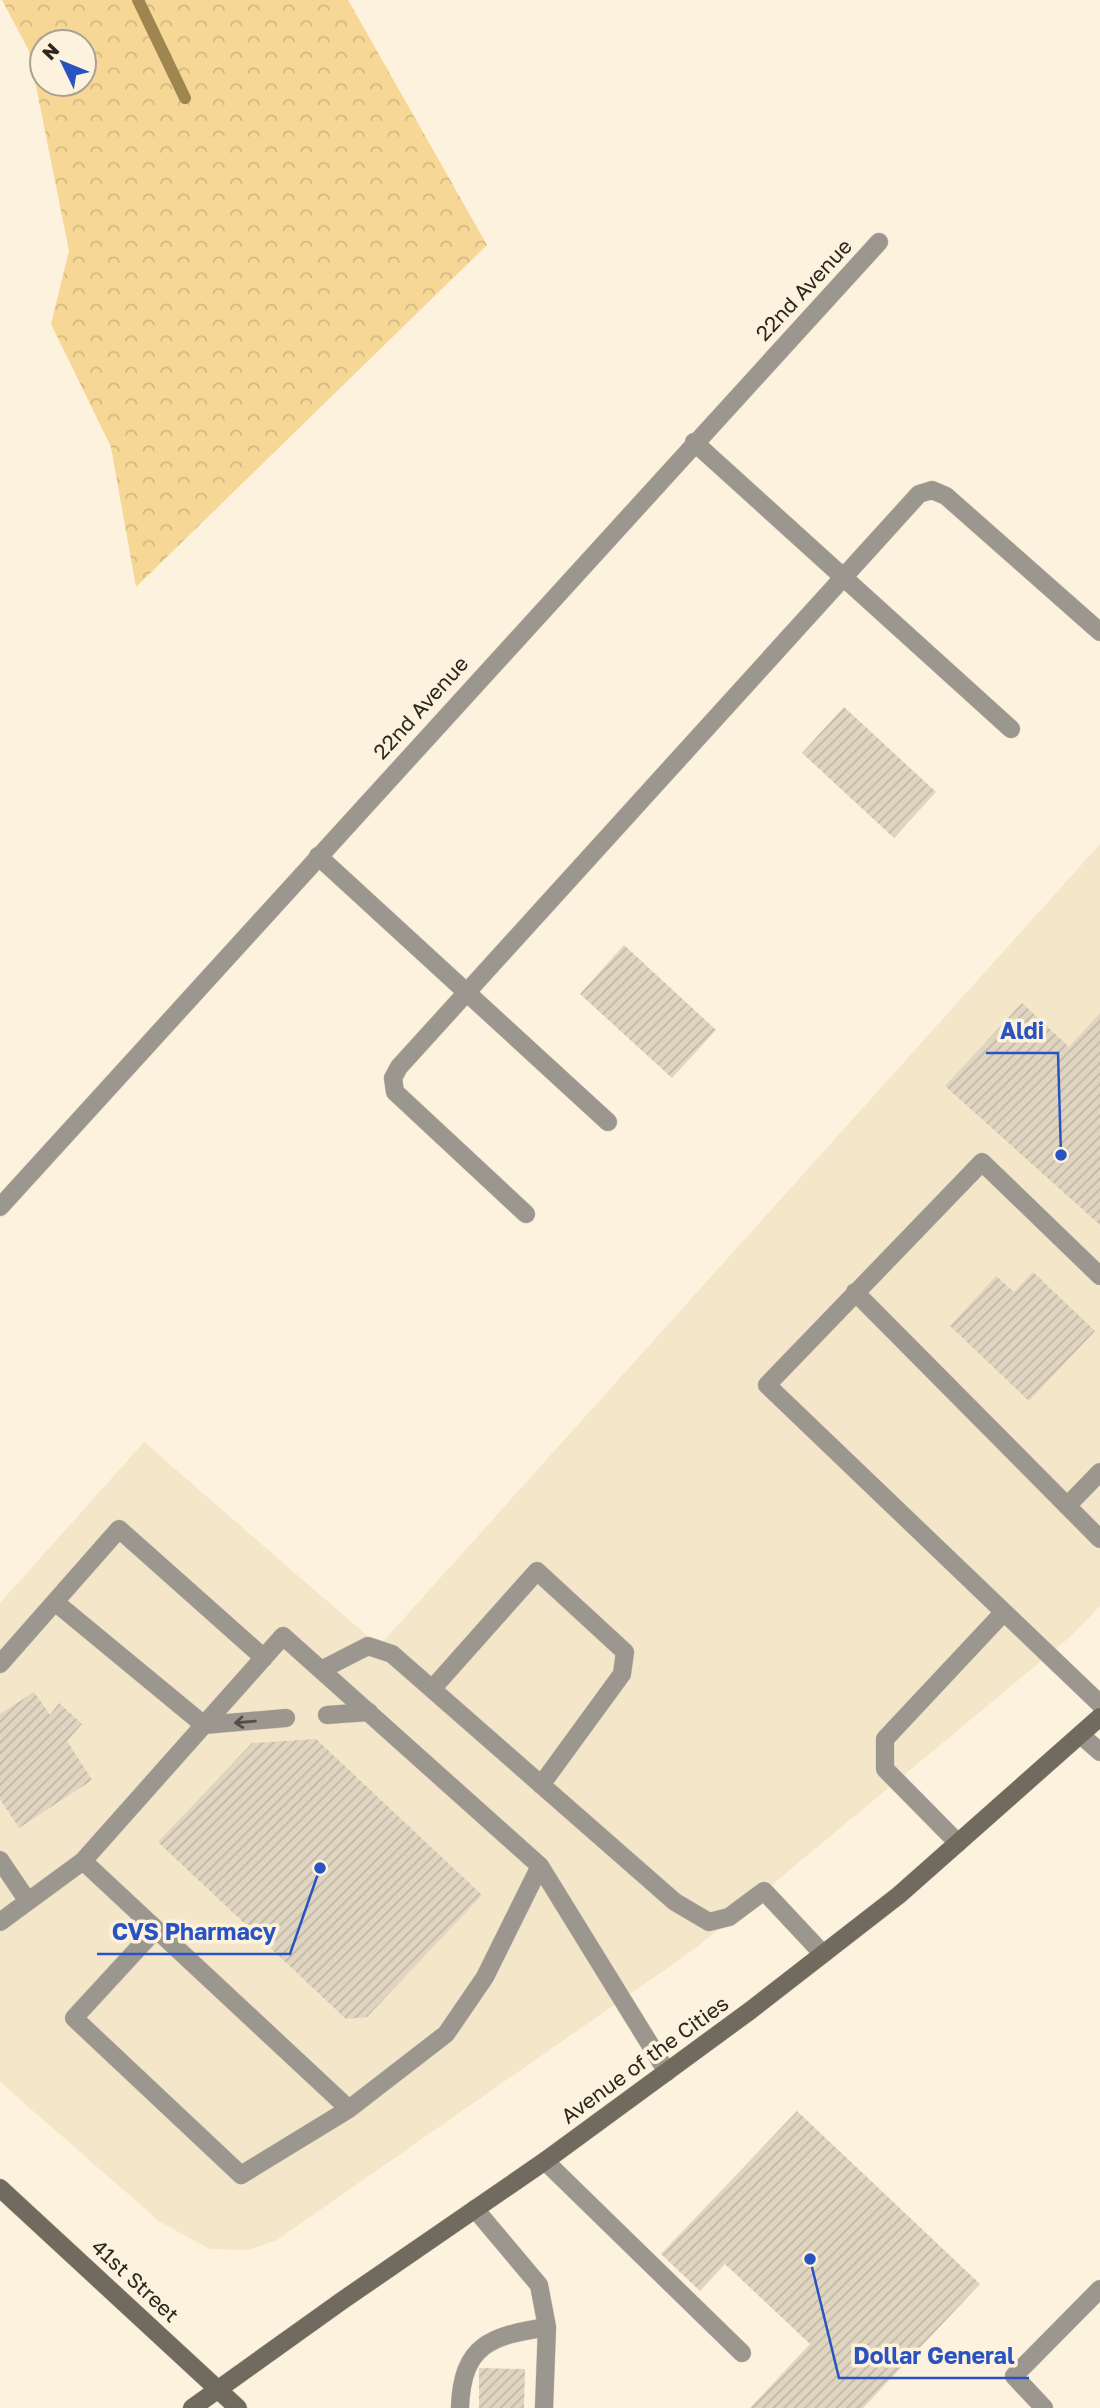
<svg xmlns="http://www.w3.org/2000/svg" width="1100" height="2408" font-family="'Golos Text',sans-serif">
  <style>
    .built { fill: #f4e6c9 }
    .forest { fill: url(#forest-crowns); fill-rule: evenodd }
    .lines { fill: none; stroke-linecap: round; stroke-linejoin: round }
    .stream { stroke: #9f854f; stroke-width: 12 }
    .building { fill: url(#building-hatch) }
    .lane-casing { stroke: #d7cebb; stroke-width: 19 }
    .street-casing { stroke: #d7cebb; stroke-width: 19 }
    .secondary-casing { stroke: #d7cebb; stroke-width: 19 }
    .lane { stroke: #9b968e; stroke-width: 18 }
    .street { stroke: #9b968e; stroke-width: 18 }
    .secondary { stroke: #716a5e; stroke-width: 18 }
    .oneway { stroke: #534e46 }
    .labels { text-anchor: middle; stroke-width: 7; stroke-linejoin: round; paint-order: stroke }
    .street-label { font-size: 21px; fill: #2c2820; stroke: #fdf2dd }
    .leader { fill: none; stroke: #2a53c2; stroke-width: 2.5 }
    .callout-dot { fill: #2a53c2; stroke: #fdf2dd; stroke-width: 2.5 }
    .callout-label { font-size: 23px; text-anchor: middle; font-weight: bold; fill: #2a53c2; stroke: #fdf2dd; stroke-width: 7; stroke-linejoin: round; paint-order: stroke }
  </style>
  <defs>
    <pattern id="forest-crowns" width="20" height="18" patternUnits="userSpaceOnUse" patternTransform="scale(1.75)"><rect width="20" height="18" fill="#f6d796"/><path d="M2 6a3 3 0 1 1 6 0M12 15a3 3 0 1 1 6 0" fill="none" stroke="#d3b981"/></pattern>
    <pattern id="building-hatch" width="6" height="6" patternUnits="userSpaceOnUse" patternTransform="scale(1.75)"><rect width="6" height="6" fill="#dfd5c0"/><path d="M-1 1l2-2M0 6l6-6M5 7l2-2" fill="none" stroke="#c0b7a5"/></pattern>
  </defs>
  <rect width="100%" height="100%" fill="#fdf2dd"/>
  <path class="built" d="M 1100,844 L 1100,1606 L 1070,1637 L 696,1948 L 277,2240 L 248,2250 L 210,2249 L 160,2222 L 0,2082 L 0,1603 L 144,1442 L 379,1646 Z"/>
  <path class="forest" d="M 2,0 L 348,0 L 487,245 L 136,587 L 111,447 L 51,324 L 69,251 L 29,51 ZM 42,42 L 84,42 L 84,84 L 42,84 Z"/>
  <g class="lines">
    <path class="stream" d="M 138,0 L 185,98"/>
  </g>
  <path class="building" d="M 844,707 L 936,792 L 894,838 L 802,753 Z
    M 624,945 L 716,1030 L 672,1078 L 580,994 Z
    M 1022,1003 L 1069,1047 L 1100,1013 L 1100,1225 L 945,1086 Z
    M 1033,1272 L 1095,1331 L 1029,1401 L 950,1326 L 996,1276 L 1014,1292 Z
    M 34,1692 L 50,1715 L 59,1703 L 82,1724 L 67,1741 L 92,1780 L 19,1828 L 0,1799 L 0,1714 Z
    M 316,1739 L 482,1895 L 367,2017 L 346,2019 L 158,1842 L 252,1743 Z
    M 797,2111 L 980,2284 L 863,2408 L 750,2408 L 810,2344 L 725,2264 L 700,2291 L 661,2254 Z
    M 479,2368 L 525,2369 L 524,2408 L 479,2408 Z"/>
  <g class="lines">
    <g class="lane-casing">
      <path id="lane" d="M 694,442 L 1011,729
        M 318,856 L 608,1122
        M 526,1214 L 395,1092 L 393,1078 L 399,1067 L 919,494 L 932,490 L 946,496 L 1100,632
        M 1100,1276 L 982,1162 L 767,1385 L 1100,1704
        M 855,1292 L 1100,1539
        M 1067,1506 L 1100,1472
        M 55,1602 L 204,1725 L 286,1718
        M 0,1664 L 119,1529 L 264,1658
        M 321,1670 L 368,1646 L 392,1654 L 675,1902 L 709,1922 L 729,1917 L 764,1891 L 823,1954
        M 432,1689 L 537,1571 L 625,1652 L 622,1674 L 541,1785
        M 327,1715 L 369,1712
        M 1081,1735 L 1100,1752
        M 958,1843 L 885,1769 L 885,1739 L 1004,1612
        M 0,1860 L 27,1900
        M 540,1866 L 485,1977 L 446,2034 L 349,2109 L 83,1861 L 283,1636 L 540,1866 L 667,2072
        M 0,1922 L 83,1861
        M 156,1929 L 74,2018 L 241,2175 L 349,2109
        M 545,2161 L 742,2353
        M 475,2209 L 539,2285 L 547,2327 L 544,2408
        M 460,2408 C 462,2344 491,2336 547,2327
        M 1044,2408 L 1014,2376 L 1100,2289"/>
    </g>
    <g class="street-casing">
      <path id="street" d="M 0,1207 L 879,242"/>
    </g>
    <g class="secondary-casing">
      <path id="secondary" d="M 0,2188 L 238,2408
        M 192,2408 L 343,2300 L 545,2161 L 751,2010 L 899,1895 L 1100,1717"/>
    </g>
    <use href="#lane" class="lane"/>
    <use href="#street" class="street"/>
    <use href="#secondary" class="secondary"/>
  </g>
  <defs><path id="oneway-shaft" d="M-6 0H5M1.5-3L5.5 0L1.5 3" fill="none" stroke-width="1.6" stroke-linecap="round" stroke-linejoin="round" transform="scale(1.75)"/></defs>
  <use class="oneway" href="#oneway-shaft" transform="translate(245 1722) rotate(175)"/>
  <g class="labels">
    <g class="street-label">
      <text transform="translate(804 290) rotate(-47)" y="7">22nd Avenue</text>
      <text transform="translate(421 708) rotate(-48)" y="7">22nd Avenue</text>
      <text transform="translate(645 2060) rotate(-36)" y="7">Avenue of the Cities</text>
      <text transform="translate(135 2281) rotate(43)" y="7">41st Street</text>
    </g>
  </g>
  <path class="leader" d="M1061 1155L1058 1053H986M320 1868L290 1954H97M810 2259L839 2378H1029"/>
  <g class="callout-dot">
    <circle cx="1061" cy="1155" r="7"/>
    <circle cx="320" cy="1868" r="7"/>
    <circle cx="810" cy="2259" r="7"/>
  </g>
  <g class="callout-label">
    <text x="1022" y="1039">Aldi</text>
    <text x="194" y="1940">CVS Pharmacy</text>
    <text x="934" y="2364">Dollar General</text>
  </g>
  <g transform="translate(63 63) rotate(313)"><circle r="33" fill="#fdf2dd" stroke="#a9a191" stroke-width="2"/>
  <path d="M0-5L12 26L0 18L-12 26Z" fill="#2a53c2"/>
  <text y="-10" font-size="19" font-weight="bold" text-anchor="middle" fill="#2c2820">N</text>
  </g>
</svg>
